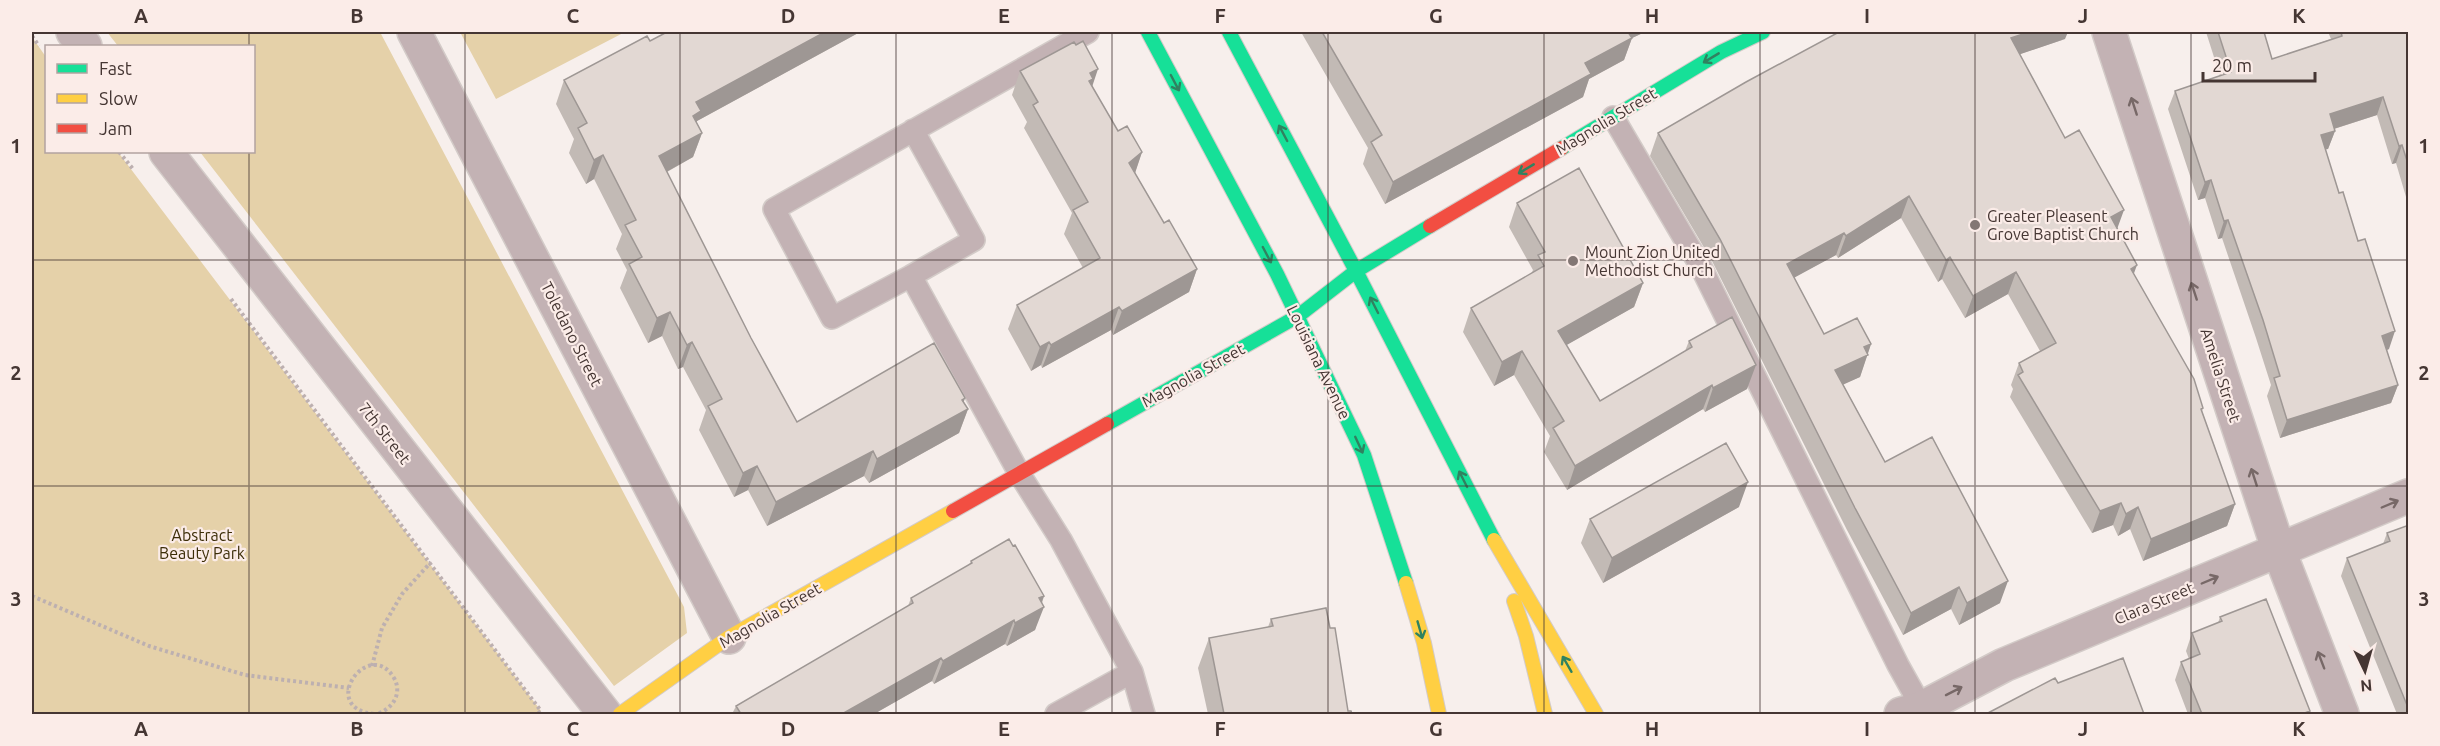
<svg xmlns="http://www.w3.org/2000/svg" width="2440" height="746" font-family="Ubuntu,sans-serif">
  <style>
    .green { fill: #e5d1a9 }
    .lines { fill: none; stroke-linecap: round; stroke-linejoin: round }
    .lane-casing { stroke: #d3cbc8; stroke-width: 24 }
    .street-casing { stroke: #d3cbc8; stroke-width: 36 }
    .fast-casing { stroke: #d3cbc8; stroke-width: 16 }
    .slow-casing { stroke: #d3cbc8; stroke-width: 16 }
    .jam-casing { stroke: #d3cbc8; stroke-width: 16 }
    .path { stroke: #bdb0b0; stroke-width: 4; stroke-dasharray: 3 3; stroke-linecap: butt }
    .lane { stroke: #c3b2b4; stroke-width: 21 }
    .street { stroke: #c3b2b4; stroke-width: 33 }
    .fast { stroke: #16e098; stroke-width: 14 }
    .slow { stroke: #ffcf43; stroke-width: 14 }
    .jam { stroke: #f24e42; stroke-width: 14 }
    .wall { fill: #c2bab5 }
    .shaded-wall { fill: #9e9794 }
    .building { fill: #e2d8d3; stroke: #9e9794; stroke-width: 1.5 }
    .oneway { stroke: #308260 }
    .oneway2 { stroke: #776867 }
    .grid { fill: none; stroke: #453633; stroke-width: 1.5; stroke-opacity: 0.55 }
    .poi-dot { fill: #837774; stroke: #fbece8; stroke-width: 2 }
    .labels { text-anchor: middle; stroke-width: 4.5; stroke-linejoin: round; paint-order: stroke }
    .street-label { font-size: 16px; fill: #453633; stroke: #fbece8 }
    .poi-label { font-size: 16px; fill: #453633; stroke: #fbece8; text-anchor: start }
    .park-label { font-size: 16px; fill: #3c2d07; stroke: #fbece8 }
    .neatline { fill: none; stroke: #453633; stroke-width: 2 }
    .grid-label { font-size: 20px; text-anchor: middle; font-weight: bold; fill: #453633 }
  </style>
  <rect width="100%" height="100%" fill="#f7efec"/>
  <path class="green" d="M 107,32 L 380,32 L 684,607 L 687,633 L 614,686 L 200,152 L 254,152 L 254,46 L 118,46 Z
    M 460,32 L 625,32 L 496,99 Z
    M 32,37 L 46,57 L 46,152 L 118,152 L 541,711 L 537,714 L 32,714 Z"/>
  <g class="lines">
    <g class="lane-casing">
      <path id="lane" d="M 1613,117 L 1701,267 L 1898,665 L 1922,708
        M 911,276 L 974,240 L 913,130
        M 1132,672 L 1144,714
        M 1056,714 L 1132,672 L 1061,540 L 1019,473 L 911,276 L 832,318 L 774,209 L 1088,32"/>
    </g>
    <g class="street-casing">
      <path id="street" d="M 73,32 L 85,46
        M 414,32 L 729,637
        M 2109,32 L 2279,551 L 2342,714
        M 166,152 L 605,714
        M 1901,714 L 1922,708 L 2004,665 L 2408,496"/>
    </g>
    <g class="fast-casing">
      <path id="fast" d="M 1148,32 L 1277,274 L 1364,455 L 1406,583
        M 1229,32 L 1356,271 L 1494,540
        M 1562,148 L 1721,52 L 1763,32
        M 1107,424 L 1298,316 L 1356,271 L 1430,226"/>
    </g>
    <g class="slow-casing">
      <path id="slow" d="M 1494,540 L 1596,714
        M 1406,583 L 1424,643 L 1439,714
        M 1514,601 L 1526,636 L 1545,714
        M 620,714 L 729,637 L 953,511"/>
    </g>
    <g class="jam-casing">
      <path id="jam" d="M 1430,226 L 1562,148
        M 953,511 L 1107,424"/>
    </g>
    <path class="path" d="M 32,36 L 39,46
      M 119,152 L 133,169
      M 231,299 L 541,711 L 537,714
      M 32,596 L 149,646 L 245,675 L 349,688
      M 372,666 L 382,628 L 402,594 L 431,562
      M 374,714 C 317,708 369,636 394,678 C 403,694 392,709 377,714"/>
    <use href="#lane" class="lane"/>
    <use href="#street" class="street"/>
    <use href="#fast" class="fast"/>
    <use href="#slow" class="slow"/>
    <use href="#jam" class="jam"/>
  </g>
  <path class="wall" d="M 667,32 L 860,32 L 697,121 L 697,123 L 702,133 L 693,157 L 667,172 L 751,338 L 797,422 L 964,402 L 968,409 L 959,433 L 869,483 L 864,476 L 767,526 L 748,490 L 734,497 L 699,430 L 706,410 L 683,367 L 678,369 L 662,336 L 648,343 L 620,288 L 627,270 L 616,249 L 622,234 L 594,179 L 586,184 L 569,153 L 574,139 L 556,104 L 564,80 L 650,41 Z
    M 1301,32 L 1645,32 L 1632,38 L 1624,60 L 1589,79 L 1583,97 L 1385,204 L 1363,164 L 1368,148 Z
    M 2206,32 L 2264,32 L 2272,59 L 2331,39 L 2328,32 L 2409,32 L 2409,207 L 2396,163 L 2392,164 L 2377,115 L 2334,129 L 2335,131 L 2328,149 L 2325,149 L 2389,349 L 2387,350 L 2398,385 L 2391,403 L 2280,438 L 2267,396 L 2271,385 L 2256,338 L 2222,238 L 2218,239 L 2205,198 L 2198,200 L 2168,109 L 2175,91 L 2220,76 Z
    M 2065,39 L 2020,54 L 2065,138 L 2117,229 L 2134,274 L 2203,408 L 2202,411 L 2235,504 L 2227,526 L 2143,561 L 2130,529 L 2118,536 L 2113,525 L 2092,533 L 2010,397 L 2013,389 L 2011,385 L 2019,363 L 2040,351 L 2008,294 L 1965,318 L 1942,279 L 1938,282 L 1901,218 L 1838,258 L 1836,255 L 1794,277 L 1824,334 L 1871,344 L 1860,377 L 1843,384 L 1885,462 L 2000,603 L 1959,625 L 1951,609 L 1903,635 L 1847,530 L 1712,261 L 1650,156 L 1658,133 Z
    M 1076,45 L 1092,86 L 1118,131 L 1142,152 L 1135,173 L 1164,223 L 1197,269 L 1189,292 L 1113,335 L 1111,330 L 1042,368 L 1041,365 L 1031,371 L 1008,329 L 1017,305 L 1083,268 L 1064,234 L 1072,213 L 1024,128 L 1027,122 L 1012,95 L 1020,71 Z
    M 1517,203 L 1643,283 L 1634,307 L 1566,345 L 1600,401 L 1685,351 L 1689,341 L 1747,389 L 1705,412 L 1703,409 L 1567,490 L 1544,452 L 1550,436 L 1514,375 L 1494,386 L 1463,332 L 1471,308 L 1531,274 L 1533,270 L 1509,227 Z
    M 1739,507 L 1603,583 L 1581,543 L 1590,519 Z
    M 2409,525 L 2409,714 L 2397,714 L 2341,576 L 2347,558 L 2383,544 L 2387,533 Z
    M 971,561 L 1044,596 L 1035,630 L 1007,646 L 1005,644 L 934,684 L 932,681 L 874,714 L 732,714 L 736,706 L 908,606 L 911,598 L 969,565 Z
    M 2220,617 L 2310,711 L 2309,714 L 2188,714 L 2175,680 L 2181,662 L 2189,659 L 2186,651 L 2192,633 L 2218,623 Z
    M 1271,619 L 1330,628 L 1348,711 L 1352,714 L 1208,714 L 1198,668 L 1209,638 L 1268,627 Z"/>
  <path class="shaded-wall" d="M 825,32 L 860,32 L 697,121 L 692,135 L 684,140 L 696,102 Z
    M 1622,32 L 1645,32 L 1632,38 L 1624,60 L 1589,79 L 1583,97 L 1385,204 L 1393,182 Z
    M 2029,32 L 2068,32 L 2065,39 L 2003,60 L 2011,38 Z
    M 1098,69 L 1090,93 L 1088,94 L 1090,73 Z
    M 2383,97 L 2377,115 L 2324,132 L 2330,114 Z
    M 2335,131 L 2328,149 L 2314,152 L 2321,135 Z
    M 702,133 L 693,157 L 650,181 L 659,156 Z
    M 2402,145 L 2396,163 L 2392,164 L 2399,146 Z
    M 1142,152 L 1134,176 L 1129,163 Z
    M 603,155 L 594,179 L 586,184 L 594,160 Z
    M 2211,180 L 2205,198 L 2198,200 L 2205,182 Z
    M 1909,196 L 1901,218 L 1838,258 L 1846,236 Z
    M 2124,210 L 2116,232 L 2111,217 Z
    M 2228,220 L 2222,238 L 2218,239 L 2224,221 Z
    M 1844,233 L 1836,255 L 1779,286 L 1787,264 Z
    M 1950,257 L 1942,279 L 1938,282 L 1946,260 Z
    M 2137,265 L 2129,287 L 2131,269 Z
    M 1197,269 L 1189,292 L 1113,335 L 1122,311 Z
    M 2016,272 L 2008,294 L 1965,318 L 1973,296 Z
    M 1643,283 L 1634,307 L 1549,355 L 1558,331 Z
    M 1119,307 L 1111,330 L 1042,368 L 1051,345 Z
    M 670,312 L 662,336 L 648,343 L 657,318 Z
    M 2395,331 L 2389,349 L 2376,354 L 2382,336 Z
    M 692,342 L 683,367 L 678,369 L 687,345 Z
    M 1049,342 L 1041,365 L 1031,371 L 1040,347 Z
    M 1871,344 L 1860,377 L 1827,392 L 1835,370 L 1864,347 Z
    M 1522,351 L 1514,375 L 1494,386 L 1502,362 Z
    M 1756,365 L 1747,389 L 1705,412 L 1713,388 Z
    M 1712,385 L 1703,409 L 1567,490 L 1575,466 Z
    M 2398,385 L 2391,403 L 2280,438 L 2287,420 Z
    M 965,398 L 960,413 L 968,409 L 959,433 L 869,483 L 877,459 Z
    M 873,451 L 864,476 L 767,526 L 776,502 Z
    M 757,466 L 748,490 L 734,497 L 743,473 Z
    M 1748,482 L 1739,507 L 1603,583 L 1612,558 Z
    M 2121,503 L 2113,525 L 2092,533 L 2100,511 Z
    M 2235,504 L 2227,526 L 2143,561 L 2151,539 Z
    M 2138,507 L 2130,529 L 2118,536 L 2126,514 Z
    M 2008,581 L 2000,603 L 1959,625 L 1967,603 Z
    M 1959,587 L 1951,609 L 1903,635 L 1911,613 Z
    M 1044,596 L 1039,609 L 1044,607 L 1035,630 L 1007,646 L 1015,623 L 1039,598 Z
    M 1014,620 L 1005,644 L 934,684 L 943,661 Z
    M 941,658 L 932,681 L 874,714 L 842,714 Z"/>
  <path class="building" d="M 667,32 L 825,32 L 696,102 L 701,111 L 693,116 L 702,133 L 659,156 L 751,338 L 797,422 L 934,343 L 965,398 L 962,400 L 968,409 L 877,459 L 873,451 L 776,502 L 757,466 L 743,473 L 708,406 L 722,399 L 692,342 L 687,345 L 670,312 L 657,318 L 629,264 L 642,257 L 625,225 L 636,220 L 603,155 L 594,160 L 578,128 L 587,123 L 564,80 L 647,36 L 650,41 Z
    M 1322,32 L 1628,32 L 1632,38 L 1585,63 L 1591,74 L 1393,182 L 1371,142 L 1382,135 Z
    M 1839,32 L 2029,32 L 2011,38 L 2065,138 L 2079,130 L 2124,210 L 2111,217 L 2137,265 L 2131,269 L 2194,379 L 2203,408 L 2201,409 L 2235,504 L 2151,539 L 2138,507 L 2126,514 L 2121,503 L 2100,511 L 2018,375 L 2023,372 L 2019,363 L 2056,343 L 2016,272 L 1973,296 L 1950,257 L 1946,260 L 1909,196 L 1846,236 L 1844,233 L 1787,264 L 1824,334 L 1857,318 L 1871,344 L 1864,347 L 1868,355 L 1835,370 L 1885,462 L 1932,437 L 2008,581 L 1967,603 L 1959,587 L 1911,613 L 1855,508 L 1720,239 L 1658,133 L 1746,82 Z
    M 2218,32 L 2264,32 L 2272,59 L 2342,36 L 2341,32 L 2409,32 L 2409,167 L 2402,145 L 2399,146 L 2383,97 L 2330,114 L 2335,131 L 2321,135 L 2339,193 L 2343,192 L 2358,241 L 2365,239 L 2395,331 L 2382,336 L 2398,385 L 2287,420 L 2274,378 L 2280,376 L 2263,320 L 2228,220 L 2224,221 L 2211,180 L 2205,182 L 2175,91 L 2231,72 Z
    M 1083,41 L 1098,69 L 1090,73 L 1093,79 L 1089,81 L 1118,131 L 1127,126 L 1142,152 L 1129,163 L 1164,223 L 1169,220 L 1197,269 L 1122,311 L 1119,307 L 1051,345 L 1049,342 L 1040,347 L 1017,305 L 1100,258 L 1073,210 L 1088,202 L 1033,105 L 1038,102 L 1020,71 L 1074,42 L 1076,45 Z
    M 1579,168 L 1643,283 L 1558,331 L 1600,401 L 1692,347 L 1689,341 L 1732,317 L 1756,365 L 1713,388 L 1712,385 L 1575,466 L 1553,428 L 1564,421 L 1522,351 L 1502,362 L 1471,308 L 1544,266 L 1538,255 L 1545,252 L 1517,203 Z
    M 1726,443 L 1748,482 L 1612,558 L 1590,519 Z
    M 2409,525 L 2409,710 L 2347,558 L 2390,541 L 2387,533 Z
    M 1009,539 L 1013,546 L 1015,545 L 1044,596 L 1039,598 L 1044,607 L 1015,623 L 1014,620 L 943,661 L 941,658 L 842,714 L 741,714 L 736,706 L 913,603 L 911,598 L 972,563 L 971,561 Z
    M 2266,599 L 2310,711 L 2302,714 L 2202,714 L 2181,662 L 2200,654 L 2192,633 L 2222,621 L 2220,617 Z
    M 1326,608 L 1330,628 L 1335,628 L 1348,711 L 1351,711 L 1352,714 L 1224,714 L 1209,638 L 1273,626 L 1271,619 Z
    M 2123,658 L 2144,714 L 1986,714 L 2055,678 L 2058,683 Z"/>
  <defs><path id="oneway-shaft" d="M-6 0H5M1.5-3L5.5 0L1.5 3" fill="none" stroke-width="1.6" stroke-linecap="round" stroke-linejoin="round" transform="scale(1.5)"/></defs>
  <g class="oneway">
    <use href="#oneway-shaft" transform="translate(1711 58) rotate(149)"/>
    <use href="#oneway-shaft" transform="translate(1175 83) rotate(62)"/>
    <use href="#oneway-shaft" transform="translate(1283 133) rotate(-118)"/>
    <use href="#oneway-shaft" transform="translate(1526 169) rotate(149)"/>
    <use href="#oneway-shaft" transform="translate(1267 255) rotate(62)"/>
    <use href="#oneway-shaft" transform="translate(1374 305) rotate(-117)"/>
    <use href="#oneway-shaft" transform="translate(1359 445) rotate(65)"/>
    <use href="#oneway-shaft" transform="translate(1463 479) rotate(-117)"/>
    <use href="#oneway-shaft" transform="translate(1420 630) rotate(74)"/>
    <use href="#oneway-shaft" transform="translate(1567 664) rotate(-120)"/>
  </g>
  <g class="oneway2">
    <use href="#oneway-shaft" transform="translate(2134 106) rotate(-108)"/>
    <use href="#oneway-shaft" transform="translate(2194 291) rotate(-108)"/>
    <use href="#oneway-shaft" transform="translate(2254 477) rotate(-108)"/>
    <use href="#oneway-shaft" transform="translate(2390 504) rotate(-23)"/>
    <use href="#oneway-shaft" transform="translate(2210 580) rotate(-23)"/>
    <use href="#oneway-shaft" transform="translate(2321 660) rotate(-111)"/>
    <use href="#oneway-shaft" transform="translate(1954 691) rotate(-27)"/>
  </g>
  <path class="grid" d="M 249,32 L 249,46M 465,32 L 465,714M 680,32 L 680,714M 896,32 L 896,714M 1112,32 L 1112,714M 1328,32 L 1328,714M 1544,32 L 1544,714M 1760,32 L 1760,714M 1975,32 L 1975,714M 2191,32 L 2191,714M 249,152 L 249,714M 32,260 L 2408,260M 32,486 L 2408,486"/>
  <g class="poi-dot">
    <circle cx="1975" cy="225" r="6"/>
    <circle cx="1573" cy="261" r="6"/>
  </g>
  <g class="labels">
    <g class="street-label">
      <text transform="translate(1606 121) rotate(-31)" y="6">Magnolia Street</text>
      <text transform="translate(572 334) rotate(63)" y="6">Toledano Street</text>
      <text transform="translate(1319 362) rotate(64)" y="6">Louisiana Avenue</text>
      <text transform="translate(1193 375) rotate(-29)" y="6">Magnolia Street</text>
      <text transform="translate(2221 375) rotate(72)" y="6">Amelia Street</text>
      <text transform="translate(385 433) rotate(52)" y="6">7th Street</text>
      <text transform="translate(2154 603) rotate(-23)" y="6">Clara Street</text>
      <text transform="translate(770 615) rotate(-30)" y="6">Magnolia Street</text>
    </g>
    <g class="poi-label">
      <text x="1987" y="222">Greater Pleasent<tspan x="1987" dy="18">Grove Baptist Church</tspan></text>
      <text x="1585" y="258">Mount Zion United<tspan x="1585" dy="18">Methodist Church</tspan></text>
    </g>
    <g class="park-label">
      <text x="202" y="541">Abstract<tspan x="202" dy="18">Beauty Park</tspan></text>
    </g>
  </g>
  <rect width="2440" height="746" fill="none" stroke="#fbece8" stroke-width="66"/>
  <rect x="45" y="45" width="210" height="108" fill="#fbece8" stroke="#b2a3a0" stroke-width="1.5"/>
  <rect x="57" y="64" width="30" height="9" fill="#16e098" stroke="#b2a3a0" stroke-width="1.5"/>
  <text x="99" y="75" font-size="18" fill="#453633">Fast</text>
  <rect x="57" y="94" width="30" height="9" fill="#ffcf43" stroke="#b2a3a0" stroke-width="1.5"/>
  <text x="99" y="105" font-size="18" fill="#453633">Slow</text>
  <rect x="57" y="124" width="30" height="9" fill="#f24e42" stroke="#b2a3a0" stroke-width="1.5"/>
  <text x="99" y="135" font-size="18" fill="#453633">Jam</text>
  <g transform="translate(2365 671) rotate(175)" stroke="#fbece8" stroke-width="4.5" paint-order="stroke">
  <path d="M0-4.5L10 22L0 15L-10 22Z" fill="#453633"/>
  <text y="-9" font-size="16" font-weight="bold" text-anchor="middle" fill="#453633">N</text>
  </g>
  <path d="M2203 72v9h112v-9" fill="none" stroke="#453633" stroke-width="3"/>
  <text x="2212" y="72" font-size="18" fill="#453633" stroke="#fbece8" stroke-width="4.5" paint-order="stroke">20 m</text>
  <rect x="33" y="33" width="2374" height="680" class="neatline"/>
  <g class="grid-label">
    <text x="141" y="23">A</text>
    <text x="357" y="23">B</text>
    <text x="573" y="23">C</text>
    <text x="788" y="23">D</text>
    <text x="1004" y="23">E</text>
    <text x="1220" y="23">F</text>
    <text x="1436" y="23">G</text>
    <text x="1652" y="23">H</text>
    <text x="1867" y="23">I</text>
    <text x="2083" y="23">J</text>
    <text x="2299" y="23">K</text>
    <text x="16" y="153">1</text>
    <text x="2424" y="153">1</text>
    <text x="16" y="380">2</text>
    <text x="2424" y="380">2</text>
    <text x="16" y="606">3</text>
    <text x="2424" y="606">3</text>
    <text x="141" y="736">A</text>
    <text x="357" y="736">B</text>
    <text x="573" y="736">C</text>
    <text x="788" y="736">D</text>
    <text x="1004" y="736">E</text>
    <text x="1220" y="736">F</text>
    <text x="1436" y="736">G</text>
    <text x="1652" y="736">H</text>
    <text x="1867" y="736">I</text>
    <text x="2083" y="736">J</text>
    <text x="2299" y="736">K</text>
  </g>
</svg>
